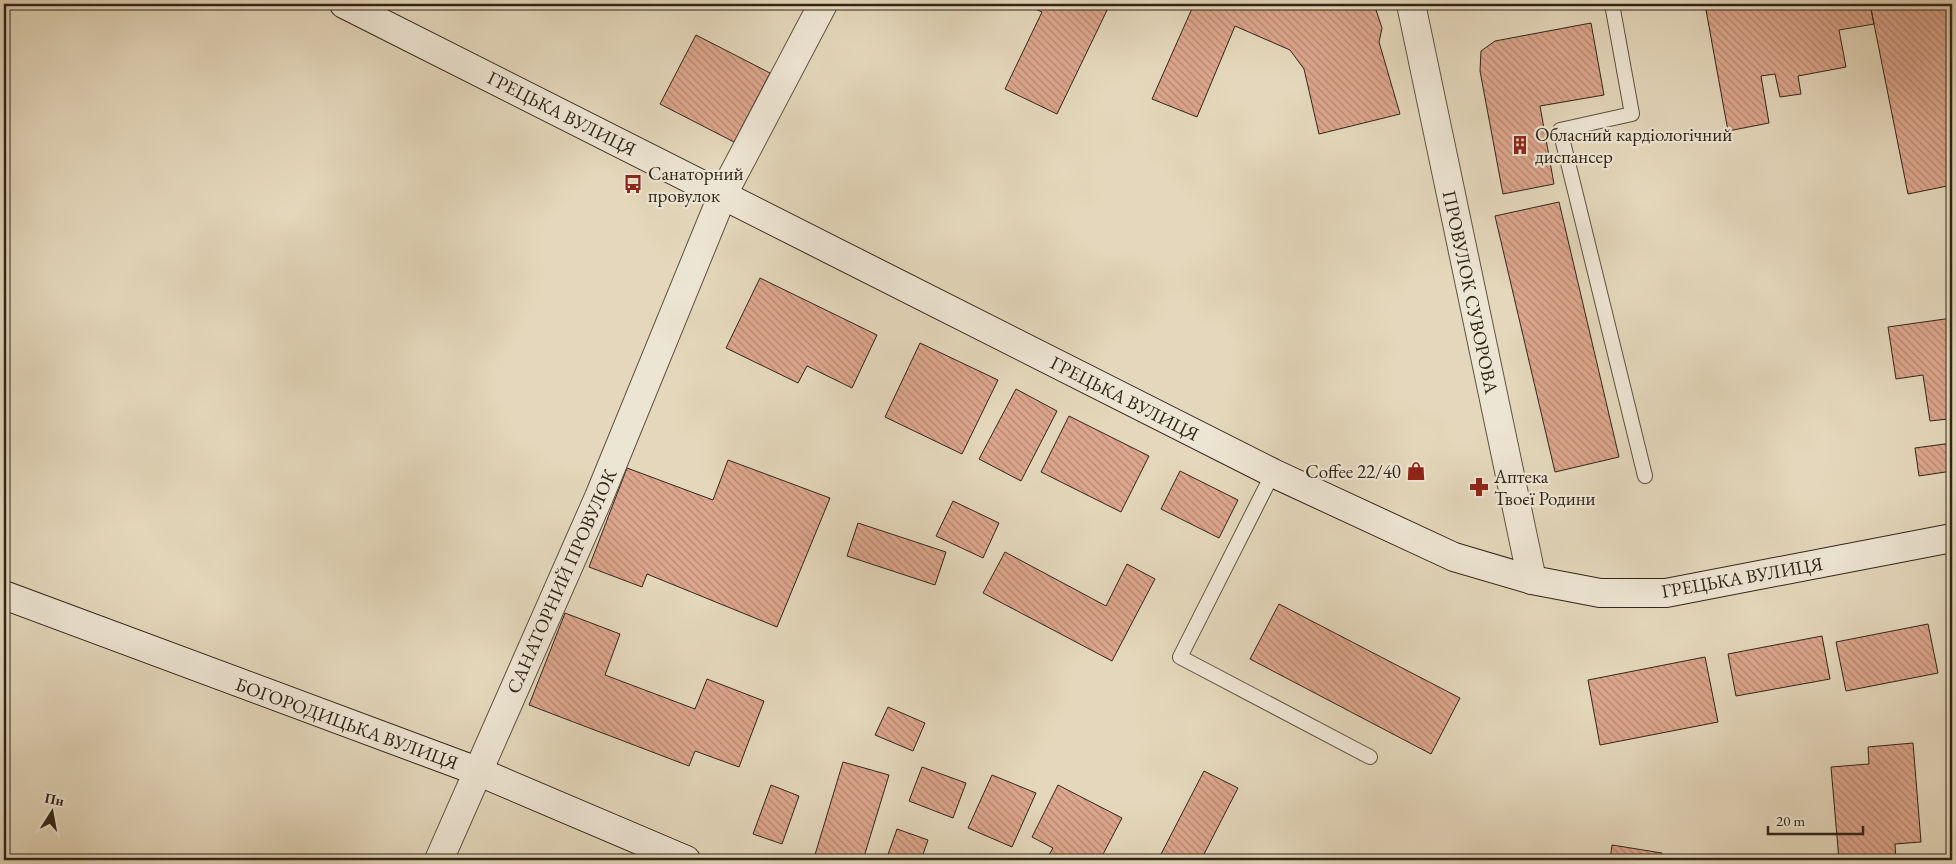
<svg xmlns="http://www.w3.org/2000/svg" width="1956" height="864" font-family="'EB Garamond',serif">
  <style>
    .building { fill: url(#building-back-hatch); stroke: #312618 }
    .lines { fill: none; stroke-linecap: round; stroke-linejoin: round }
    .lane-casing { stroke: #5e5241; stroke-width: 16 }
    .street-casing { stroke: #5e5241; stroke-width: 30 }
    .secondary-casing { stroke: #312618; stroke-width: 30 }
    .lane { stroke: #ede5d3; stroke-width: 14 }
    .street { stroke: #ede5d3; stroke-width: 28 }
    .secondary { stroke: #ede5d3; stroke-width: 28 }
    .labels { text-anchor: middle; stroke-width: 4.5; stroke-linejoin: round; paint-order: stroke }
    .street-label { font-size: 19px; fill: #312618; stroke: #ede5d3 }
    .poi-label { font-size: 19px; fill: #312618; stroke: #ede5d3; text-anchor: start }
  </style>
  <defs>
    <pattern id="building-back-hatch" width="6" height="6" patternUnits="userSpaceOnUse" patternTransform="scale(1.25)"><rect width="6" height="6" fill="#dda68d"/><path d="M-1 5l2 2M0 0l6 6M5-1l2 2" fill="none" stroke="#b48772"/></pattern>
  </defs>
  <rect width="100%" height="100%" fill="#e4d7bb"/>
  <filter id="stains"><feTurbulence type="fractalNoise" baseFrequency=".004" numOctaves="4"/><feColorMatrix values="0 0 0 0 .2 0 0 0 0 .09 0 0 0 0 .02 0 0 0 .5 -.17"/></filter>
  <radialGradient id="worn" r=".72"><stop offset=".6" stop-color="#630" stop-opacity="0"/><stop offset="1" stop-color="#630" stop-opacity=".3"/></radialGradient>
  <path class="building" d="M 1033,4 L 1110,4 L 1057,114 L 1005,89 L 1042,12 L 1031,7 Z
    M 1194,4 L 1374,4 L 1382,28 L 1379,42 L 1400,114 L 1319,134 L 1304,69 L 1290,50 L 1235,26 L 1197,117 L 1152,99 Z
    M 1743,4 L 1870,4 L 1874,24 L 1839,30 L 1846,67 L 1798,76 L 1801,94 L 1780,97 L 1775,74 L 1761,76 L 1769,123 L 1728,131 L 1706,10 Z
    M 1870,4 L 1952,4 L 1952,185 L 1908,194 Z
    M 1591,23 L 1604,95 L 1540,106 L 1554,184 L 1503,194 L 1480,71 L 1481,51 L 1495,41 Z
    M 696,35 L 770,73 L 734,142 L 660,104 Z
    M 1559,202 L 1619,457 L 1555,472 L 1495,216 Z
    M 760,278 L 877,335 L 852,388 L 807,366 L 798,383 L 726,348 Z
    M 1952,318 L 1952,475 L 1952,471 L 1919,476 L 1915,448 L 1952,443 L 1948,419 L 1930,421 L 1923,375 L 1896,379 L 1888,327 Z
    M 920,343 L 998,380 L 962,454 L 885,417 Z
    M 1016,389 L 1057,411 L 1021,481 L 979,459 Z
    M 1069,416 L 1149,456 L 1121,512 L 1041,472 Z
    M 728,460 L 830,498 L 777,627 L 647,574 L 642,587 L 589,567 L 627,468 L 713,500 Z
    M 1180,471 L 1238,500 L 1219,538 L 1161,509 Z
    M 953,501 L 999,523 L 983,558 L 936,536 Z
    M 858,523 L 946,552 L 935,585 L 847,556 Z
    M 1005,552 L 1106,606 L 1127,564 L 1155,579 L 1112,661 L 983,593 Z
    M 1279,604 L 1460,698 L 1431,754 L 1250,659 Z
    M 565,613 L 620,634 L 605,675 L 695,709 L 707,679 L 764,701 L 739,767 L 695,751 L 689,766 L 529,705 Z
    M 1928,624 L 1938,673 L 1846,691 L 1836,642 Z
    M 1822,636 L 1830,679 L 1736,696 L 1728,654 Z
    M 1705,657 L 1718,722 L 1600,745 L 1588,680 Z
    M 888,707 L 925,723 L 913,751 L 875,735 Z
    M 1913,743 L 1921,842 L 1895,844 L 1896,860 L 1839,860 L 1831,767 L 1869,764 L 1868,747 Z
    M 843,762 L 889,775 L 863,860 L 822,860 L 814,858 Z
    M 922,767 L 966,783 L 953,818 L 909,801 Z
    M 1204,771 L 1238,788 L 1201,860 L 1158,860 Z
    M 992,775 L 1036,793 L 1012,847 L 968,828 Z
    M 771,785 L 799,796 L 782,844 L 753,834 Z
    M 1058,785 L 1122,818 L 1100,860 L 1046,860 L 1053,848 L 1032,837 Z
    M 897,829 L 928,840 L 921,860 L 886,860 Z
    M 1612,845 L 1662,853 L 1661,860 L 1610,860 Z"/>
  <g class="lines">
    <g class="lane-casing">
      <path id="lane" d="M 1612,4 L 1632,114 L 1560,130 L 1645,476
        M 1273,473 L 1180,657 L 1370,757"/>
    </g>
    <g class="street-casing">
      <path id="street" d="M 1411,4 L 1532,580
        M 439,860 L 599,497 L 723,194 L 823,4"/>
    </g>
    <g class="secondary-casing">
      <path id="secondary" d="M 344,4 L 1273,473 L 1454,557 L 1532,580 L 1600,593 L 1666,593 L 1952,538
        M 4,595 L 477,771 L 686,860"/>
    </g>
    <use href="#lane" class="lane"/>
    <use href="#street" class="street"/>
    <use href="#secondary" class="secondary"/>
  </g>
  <defs>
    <g id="building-bare" transform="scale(1.5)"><path d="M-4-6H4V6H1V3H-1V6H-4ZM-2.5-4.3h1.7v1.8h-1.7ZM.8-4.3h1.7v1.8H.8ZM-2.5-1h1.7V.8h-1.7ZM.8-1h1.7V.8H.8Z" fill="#8f2418" stroke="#ede5d3" stroke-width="2.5" paint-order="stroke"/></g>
    <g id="bus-bare" transform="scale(1.5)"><path d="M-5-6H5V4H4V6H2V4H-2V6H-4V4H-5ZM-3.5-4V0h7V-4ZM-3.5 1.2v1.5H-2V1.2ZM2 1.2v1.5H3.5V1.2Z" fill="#8f2418" stroke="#ede5d3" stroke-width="2.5" paint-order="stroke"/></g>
    <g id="shop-bare" transform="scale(1.5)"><path d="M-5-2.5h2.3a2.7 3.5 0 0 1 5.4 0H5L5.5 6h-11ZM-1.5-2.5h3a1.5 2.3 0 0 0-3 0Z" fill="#8f2418" stroke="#ede5d3" stroke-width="2.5" paint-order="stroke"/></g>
    <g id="pharmacy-bare" transform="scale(1.5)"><path d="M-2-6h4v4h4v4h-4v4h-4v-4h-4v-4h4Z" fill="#8f2418" stroke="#ede5d3" stroke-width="2.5" paint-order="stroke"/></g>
  </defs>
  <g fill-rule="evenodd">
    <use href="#building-bare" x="1520" y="145"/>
    <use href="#bus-bare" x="633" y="184"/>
    <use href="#shop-bare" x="1416" y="471"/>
    <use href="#pharmacy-bare" x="1479" y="487"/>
  </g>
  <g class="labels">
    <g class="street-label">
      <text transform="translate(562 113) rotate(27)" y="7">ГРЕЦЬКА ВУЛИЦЯ</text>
      <text transform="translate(1471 292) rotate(78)" y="7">ПРОВУЛОК СУВОРОВА</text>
      <text transform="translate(1125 398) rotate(27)" y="7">ГРЕЦЬКА ВУЛИЦЯ</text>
      <text transform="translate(1742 577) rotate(-10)" y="7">ГРЕЦЬКА ВУЛИЦЯ</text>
      <text transform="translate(561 581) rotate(-66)" y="7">САНАТОРНИЙ ПРОВУЛОК</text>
      <text transform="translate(347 723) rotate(20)" y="7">БОГОРОДИЦЬКА ВУЛИЦЯ</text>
    </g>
    <g class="poi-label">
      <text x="1535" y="141">Обласний кардіологічний<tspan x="1535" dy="22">диспансер</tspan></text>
      <text x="648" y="180">Санаторний<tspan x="648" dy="22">провулок</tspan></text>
      <text x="1401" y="478" text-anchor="end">Coffee 22/40</text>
      <text x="1494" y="483">Аптека<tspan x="1494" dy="22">Твоєї Родини</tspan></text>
    </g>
  </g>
  <rect width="1956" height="864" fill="none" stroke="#e4d7bb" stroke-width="20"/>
  <rect x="5" y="5" width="1946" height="854" fill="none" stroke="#312618" stroke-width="2.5"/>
  <rect x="10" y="10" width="1936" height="844" fill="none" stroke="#312618"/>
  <g transform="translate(52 812) rotate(11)" stroke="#ede5d3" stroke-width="4" paint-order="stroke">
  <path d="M0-4L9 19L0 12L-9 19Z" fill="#312618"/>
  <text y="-8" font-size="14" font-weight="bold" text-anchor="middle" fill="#312618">Пн</text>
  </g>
  <path d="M1768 826v8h95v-8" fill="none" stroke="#312618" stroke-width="2.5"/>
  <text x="1776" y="826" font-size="15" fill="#312618" stroke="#ede5d3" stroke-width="4" paint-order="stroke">20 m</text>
  <rect width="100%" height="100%" filter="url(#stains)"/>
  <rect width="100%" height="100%" fill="url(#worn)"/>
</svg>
